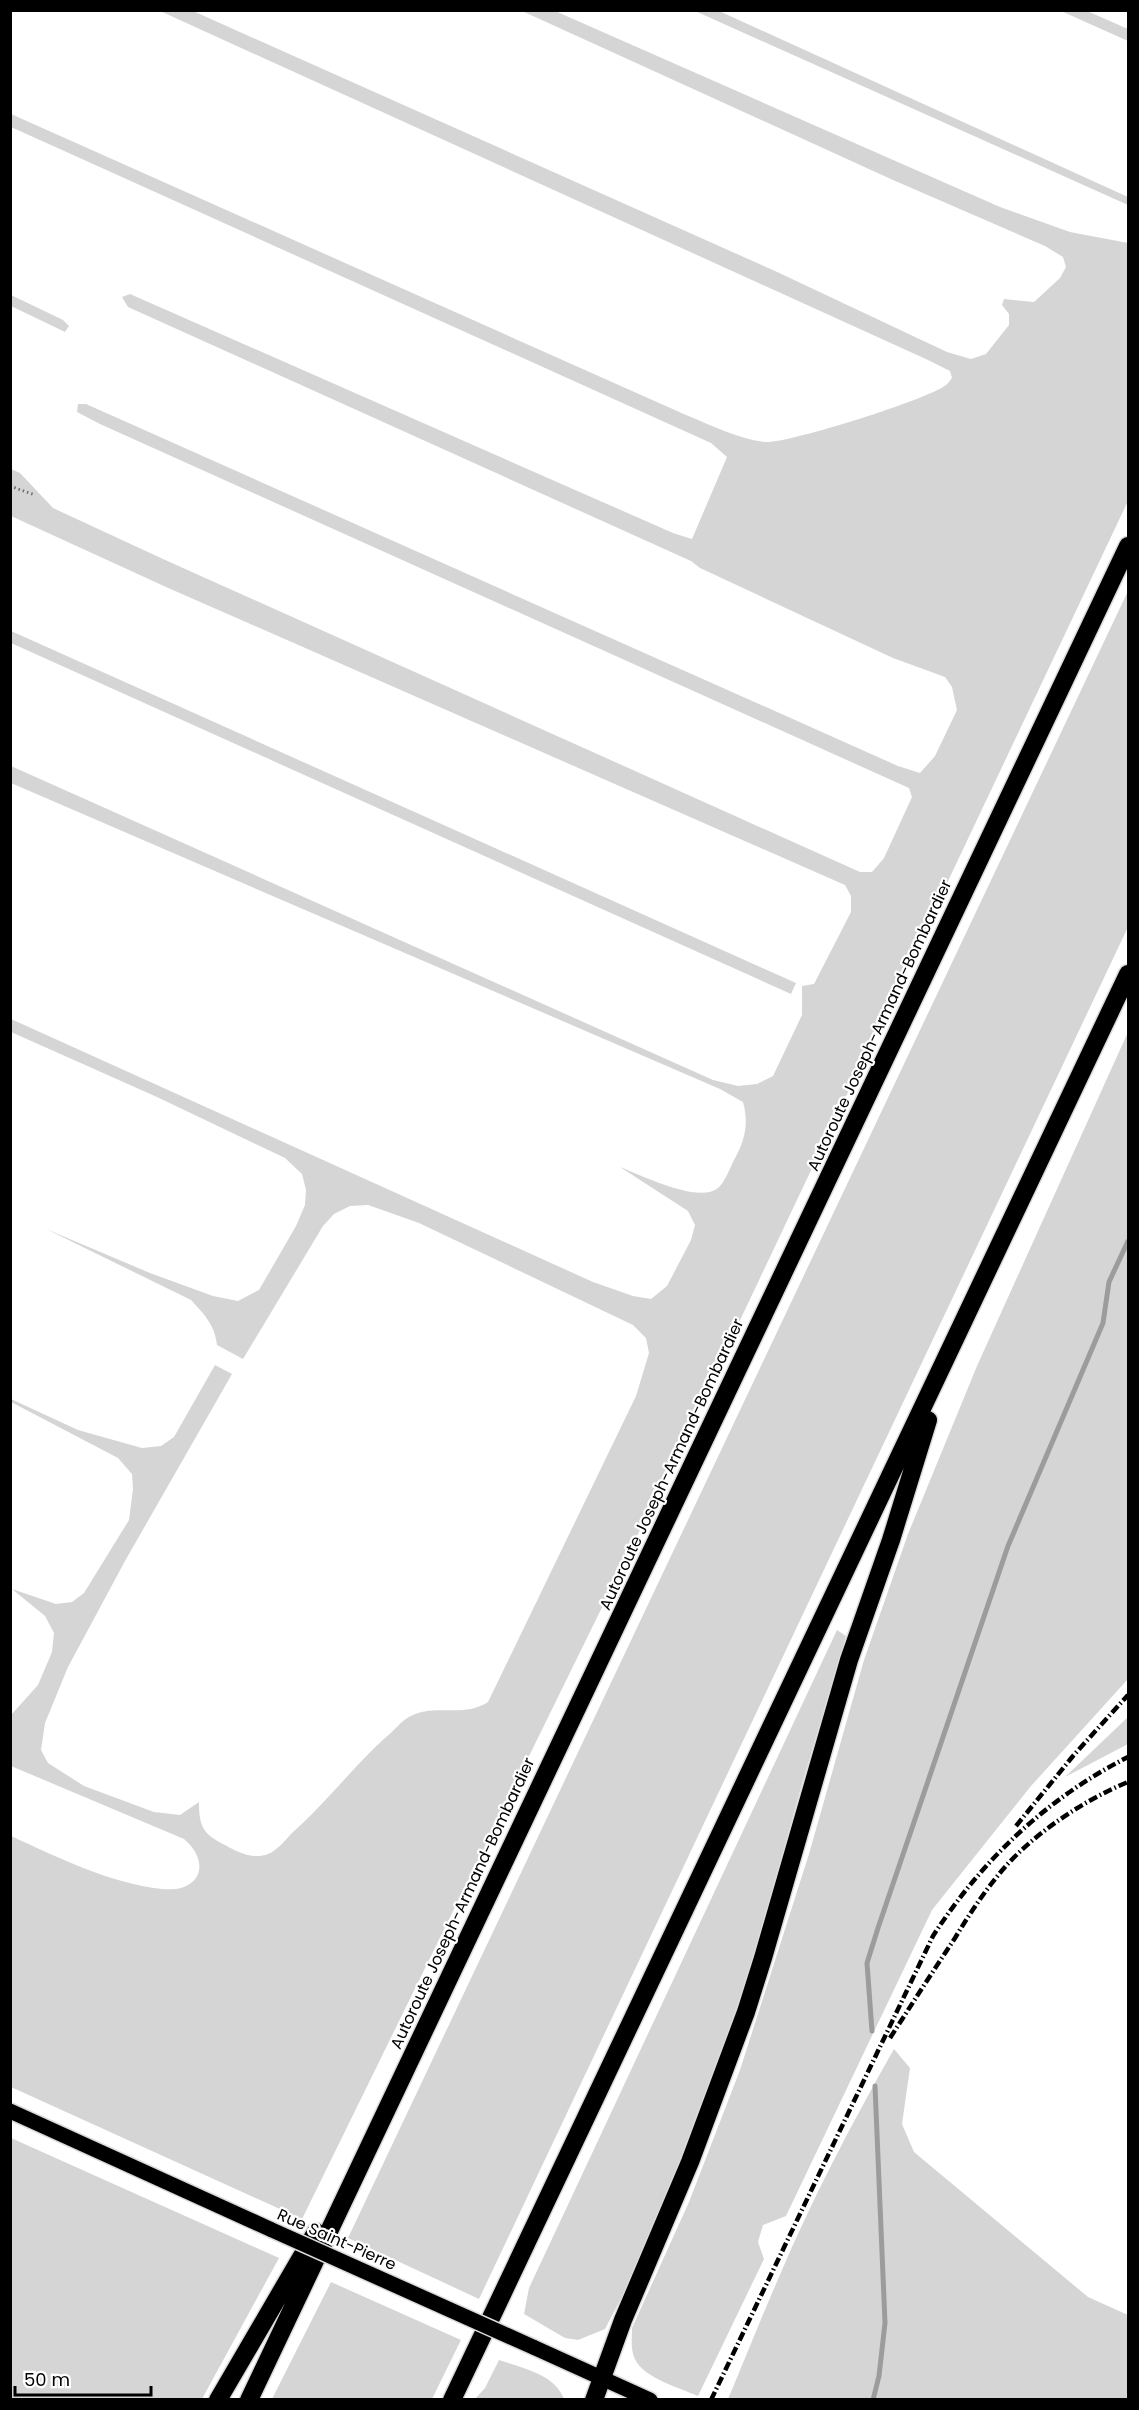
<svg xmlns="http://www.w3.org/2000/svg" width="1139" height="2410" font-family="Poppins,sans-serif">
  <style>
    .green { fill: #d5d5d5 }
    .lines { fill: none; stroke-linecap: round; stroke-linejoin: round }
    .stream { stroke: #9c9c9c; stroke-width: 5 }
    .primary-casing { stroke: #dbdbdb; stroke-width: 18 }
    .highway-casing { stroke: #dbdbdb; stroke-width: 21 }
    .path { stroke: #707070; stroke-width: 3; stroke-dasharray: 1.5 3; stroke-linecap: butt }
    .primary { stroke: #000; stroke-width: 15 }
    .highway { stroke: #000; stroke-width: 18 }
    .rail { stroke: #000; stroke-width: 4.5; stroke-dasharray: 9 3 1.5 3; stroke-linecap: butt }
    .primary-bridge-casing { stroke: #dbdbdb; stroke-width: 18; stroke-linecap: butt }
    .primary-bridge { stroke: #000; stroke-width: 15 }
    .labels { text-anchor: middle; stroke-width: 4.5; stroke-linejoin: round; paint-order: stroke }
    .street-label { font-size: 16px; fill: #000; stroke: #fff }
  </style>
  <rect width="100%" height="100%" fill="#fff"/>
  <path class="green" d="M 160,11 L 193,11 L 775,271 L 947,352 L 971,359 L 986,354 L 1009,325 L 1009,314 L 1002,305 L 1004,299 L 1034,302 L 1060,278 L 1066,267 L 1063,257 L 1045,246 L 893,180 L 522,11 L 555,11 L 1000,207 L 1070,232 L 1128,243 L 1128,501 L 662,1485 L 302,2219 L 11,2087 L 11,1836 C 59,1858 109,1883 162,1889 C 200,1893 212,1863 184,1839 L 11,1766 L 11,1715 L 38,1685 L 52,1652 L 54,1633 L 45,1616 L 12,1589 L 56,1604 L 72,1602 L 84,1593 L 129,1520 L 133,1489 L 132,1474 L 118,1458 L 11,1402 L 11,1399 L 78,1430 L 142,1448 L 161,1446 L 174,1437 L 215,1365 L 232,1374 L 125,1561 L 68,1667 L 45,1723 L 41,1750 L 48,1763 L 84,1786 L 154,1812 L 180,1815 L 199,1802 C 199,1827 203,1834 225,1845 C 237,1852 254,1860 268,1854 C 277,1851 286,1839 292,1833 C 325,1804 352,1768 385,1738 C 393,1732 400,1722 409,1717 C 435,1702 462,1719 488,1702 L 636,1396 L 649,1353 L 646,1338 L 633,1325 L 419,1223 L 368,1205 L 350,1206 L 334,1214 L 323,1226 L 243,1359 L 217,1345 C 215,1325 204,1314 191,1300 L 46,1229 L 150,1273 L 213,1296 L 238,1301 L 259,1290 L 296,1226 L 305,1205 L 306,1190 L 302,1174 L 285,1158 L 157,1097 L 11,1032 L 11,1019 L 593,1282 L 633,1296 L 651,1299 L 667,1286 L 691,1240 L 695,1225 L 688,1211 L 620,1167 C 641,1175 698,1204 718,1188 C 725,1182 730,1168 734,1160 C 745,1141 749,1123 743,1102 L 720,1089 L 11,783 L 11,766 L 713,1080 L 738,1086 L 757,1084 L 773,1076 L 802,1015 L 802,986 L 814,984 L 851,912 L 851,896 L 845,885 L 166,587 L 11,516 L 11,469 L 20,473 L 53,508 L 163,559 L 860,872 L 872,872 L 884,858 L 912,797 L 909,788 L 100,424 L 77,412 L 78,404 L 86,404 L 898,766 L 920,773 L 935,756 L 957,710 L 952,687 L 945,677 L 893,658 L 700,568 L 691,561 L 128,307 L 122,297 L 130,294 L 673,533 L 692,539 L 727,457 L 711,443 L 11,127 L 11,114 L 686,415 C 711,425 738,439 765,442 C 787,444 929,399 946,385 C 947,385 951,379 952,378 L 950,371 L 928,360 Z
    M 695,11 L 719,11 L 1128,197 L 1128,205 Z
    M 1061,11 L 1087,11 L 1128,29 L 1128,41 Z
    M 11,295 L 63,320 L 69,326 L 65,332 L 11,306 Z
    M 1128,591 L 1128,927 L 479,2299 L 348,2238 Z
    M 11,631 L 796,983 L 791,994 L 11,643 Z
    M 1128,1032 L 1128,1679 L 1031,1786 L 932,1910 L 786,2216 L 763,2225 L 758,2242 L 764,2259 L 698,2396 C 680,2388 645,2378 636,2361 C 630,2351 632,2338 632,2328 L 689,2202 L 740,2070 L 809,1854 L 864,1660 L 908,1534 L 977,1366 Z
    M 837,1630 L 846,1636 L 802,1784 L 753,1959 L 715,2072 L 683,2156 L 626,2289 L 605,2329 L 578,2340 L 565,2338 L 524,2314 L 529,2288 Z
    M 1128,1717 L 1128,1744 L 1065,1777 Z
    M 894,2049 L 910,2068 L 902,2124 L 914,2152 L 1088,2297 L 1128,2315 L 1128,2399 L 728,2399 C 745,2359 761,2318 779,2277 C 812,2199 852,2123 894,2049 Z
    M 11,2138 L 279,2258 L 202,2399 L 11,2399 Z
    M 331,2282 L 461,2340 L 432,2399 L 272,2399 Z
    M 499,2360 C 522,2368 555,2374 564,2399 L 475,2399 L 485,2388 Z"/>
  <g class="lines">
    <path class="stream" d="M 872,2031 L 867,1963 L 878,1928 L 1008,1546 L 1103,1323 L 1109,1282 L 1128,1241
      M 873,2400 L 879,2376 L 885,2323 L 875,2086"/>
    <g class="primary-casing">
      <path id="primary" d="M 10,2111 L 272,2230
        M 533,2347 L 650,2400"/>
    </g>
    <g class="highway-casing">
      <path id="highway" d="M 218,2400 L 316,2232
        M 249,2400 L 1128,546
        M 452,2400 L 1128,974
        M 594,2400 L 623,2320 L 690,2162 L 746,2012 L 763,1958 L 849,1660 L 891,1540 L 928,1420"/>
    </g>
    <path class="path" d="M 10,486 L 35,495"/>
    <use href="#primary" class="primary"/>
    <use href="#highway" class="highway"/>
    <path class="rail" d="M 1016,1826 L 1073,1756 L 1128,1695
      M 890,2038 C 912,2004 933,1971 955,1938 C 970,1913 986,1889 1005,1867 C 1036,1832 1086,1799 1128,1782
      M 711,2400 L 933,1936 C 982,1860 1047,1798 1128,1757"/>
    <g class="primary-bridge-casing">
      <path id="primary-bridge" d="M 272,2230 L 533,2347"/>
    </g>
    <use href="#primary-bridge" class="primary-bridge"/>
  </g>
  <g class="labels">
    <g class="street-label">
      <text transform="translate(879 1025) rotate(-65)" y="6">Autoroute Joseph-Armand-Bombardier</text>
      <text transform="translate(671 1464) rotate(-65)" y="6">Autoroute Joseph-Armand-Bombardier</text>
      <text transform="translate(462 1903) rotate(-65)" y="6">Autoroute Joseph-Armand-Bombardier</text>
      <text transform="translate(337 2239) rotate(24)" y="6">Rue Saint-Pierre</text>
    </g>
  </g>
  <rect width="1139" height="2410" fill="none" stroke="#000000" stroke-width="24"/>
  <path d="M15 2386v9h136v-9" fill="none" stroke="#000000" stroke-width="3"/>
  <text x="24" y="2386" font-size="18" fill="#000000" stroke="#ffffff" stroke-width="4.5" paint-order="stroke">50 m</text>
</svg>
